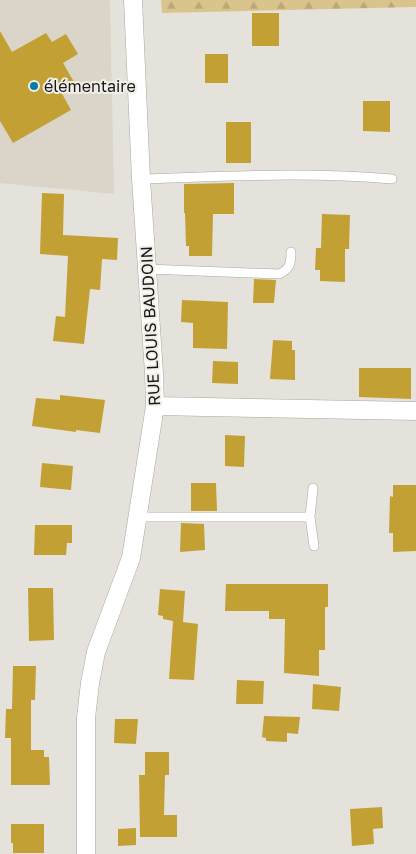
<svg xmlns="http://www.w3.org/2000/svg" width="416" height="854" font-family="'Golos Text',sans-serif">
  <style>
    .built { fill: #dad5c8 }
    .forest { fill: url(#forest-firs) }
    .building { fill: #c2a034 }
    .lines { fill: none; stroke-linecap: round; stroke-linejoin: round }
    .service-casing { stroke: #a8a6a0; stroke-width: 10 }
    .minor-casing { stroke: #a8a6a0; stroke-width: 19 }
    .service { stroke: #fff; stroke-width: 9 }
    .minor { stroke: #fff; stroke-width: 18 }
    .poi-dot { fill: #057ba3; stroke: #f1efe8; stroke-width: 2 }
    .labels { text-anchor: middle; stroke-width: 4; stroke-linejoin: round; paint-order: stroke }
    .poi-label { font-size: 16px; fill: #191816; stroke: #f1efe8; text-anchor: start }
    .street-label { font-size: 16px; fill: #191816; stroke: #f1efe8 }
  </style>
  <defs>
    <pattern id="forest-firs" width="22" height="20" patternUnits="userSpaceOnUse" patternTransform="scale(1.25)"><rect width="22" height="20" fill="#d9c58c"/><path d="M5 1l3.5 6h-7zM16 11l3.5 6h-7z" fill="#baa878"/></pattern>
  </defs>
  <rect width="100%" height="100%" fill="#e4e2db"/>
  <path class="built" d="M 0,0 L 110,0 L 114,194 L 0,183 Z"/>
  <path class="forest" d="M 161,0 L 416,0 L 416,7 L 162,13 Z"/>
  <path class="building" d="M 252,13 L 279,13 L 279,46 L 252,46 Z
    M 0,31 L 12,52 L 46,33 L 52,42 L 66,34 L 78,54 L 63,63 L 74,82 L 60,90 L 71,110 L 13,143 L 0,121 Z
    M 205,54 L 228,54 L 228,83 L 205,83 Z
    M 363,101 L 390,101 L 390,132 L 363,131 Z
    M 226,122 L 251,122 L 251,163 L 226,163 Z
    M 234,183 L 234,214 L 213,214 L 212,256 L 189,256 L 189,246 L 186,246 L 185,213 L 184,213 L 184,184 Z
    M 42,193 L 64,194 L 63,235 L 118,238 L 117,260 L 102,259 L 100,290 L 90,289 L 84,344 L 53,341 L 56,316 L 65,317 L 68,256 L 40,254 Z
    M 322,214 L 350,215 L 349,249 L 345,249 L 345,282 L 320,281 L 320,270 L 315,270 L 316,248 L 321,248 Z
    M 254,279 L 276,280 L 274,303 L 253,303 Z
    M 182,300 L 228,302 L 227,349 L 193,348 L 193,323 L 181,322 Z
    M 273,340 L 292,341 L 292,350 L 295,350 L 295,380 L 270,379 Z
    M 213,361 L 238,362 L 238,384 L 212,383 Z
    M 359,368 L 411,368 L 411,399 L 359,397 Z
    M 60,395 L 105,400 L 100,433 L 76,430 L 76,432 L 32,426 L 36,398 L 60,400 Z
    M 225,435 L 245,436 L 244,467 L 225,466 Z
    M 42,463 L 73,466 L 71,490 L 40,487 Z
    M 191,483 L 216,483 L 217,511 L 191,511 Z
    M 393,485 L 416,485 L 416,551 L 393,552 L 393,533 L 389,533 L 390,496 L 393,497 Z
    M 181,523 L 204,524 L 205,550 L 180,552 Z
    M 35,525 L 72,525 L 72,543 L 67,543 L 66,555 L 34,555 Z
    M 226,584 L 328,584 L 328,607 L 325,607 L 325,650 L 319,650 L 319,676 L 284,673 L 285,619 L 269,619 L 269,611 L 225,611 Z
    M 28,588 L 53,588 L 54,640 L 29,641 Z
    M 160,589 L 185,591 L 183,622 L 198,624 L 194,680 L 169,679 L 173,621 L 163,619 L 163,616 L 158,615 Z
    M 13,666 L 36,666 L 35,700 L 31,700 L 31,750 L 44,750 L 44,757 L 49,757 L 50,785 L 11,785 L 11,738 L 5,738 L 6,709 L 12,709 Z
    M 237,680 L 264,681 L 263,704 L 236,704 Z
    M 313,684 L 341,687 L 339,711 L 312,709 Z
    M 264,716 L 300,717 L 298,734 L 287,733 L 287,742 L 266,741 L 266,738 L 262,737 Z
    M 115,719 L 138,719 L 136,744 L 114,743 Z
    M 145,752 L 169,752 L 169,775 L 165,775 L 164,815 L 177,815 L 177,837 L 140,837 L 139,775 L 145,775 Z
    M 382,807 L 383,828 L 373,829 L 374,844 L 352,846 L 350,809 Z
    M 11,824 L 44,824 L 44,853 L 13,853 L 13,843 L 11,843 Z
    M 136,828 L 136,845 L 118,846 L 118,829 Z"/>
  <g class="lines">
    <g class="service-casing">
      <path id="service" d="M 141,179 C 223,176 311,172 392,179
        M 147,269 L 279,274 C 290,269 291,264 291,252
        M 313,488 L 310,517 L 314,546
        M 138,517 L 310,517"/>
    </g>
    <g class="minor-casing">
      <path id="minor" d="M 155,406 L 416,411
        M 86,854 L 86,718 L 90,683 L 96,652 L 131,558 L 155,406 L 154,373 L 141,179 L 133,0"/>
    </g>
    <use href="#service" class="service"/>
    <use href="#minor" class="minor"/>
  </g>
  <circle class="poi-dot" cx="34" cy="86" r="5"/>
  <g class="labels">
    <g class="poi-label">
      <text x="44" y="92">élémentaire</text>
    </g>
    <g class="street-label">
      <text transform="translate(150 326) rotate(-93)" y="6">RUE LOUIS BAUDOIN</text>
    </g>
  </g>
</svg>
